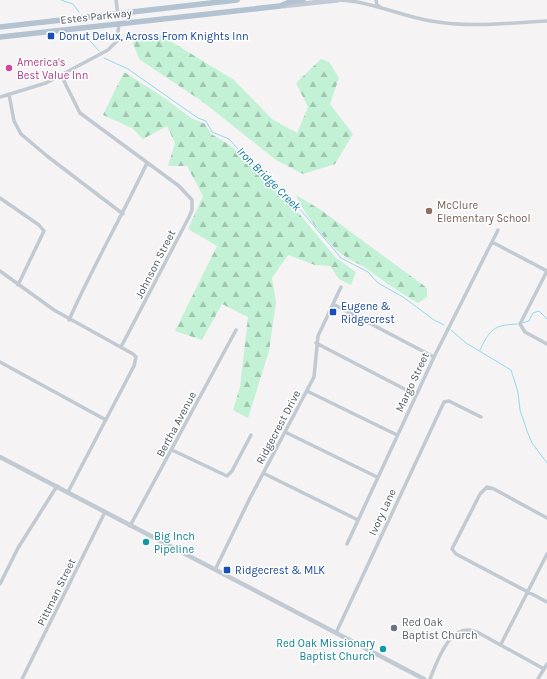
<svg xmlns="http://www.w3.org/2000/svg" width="547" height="679" font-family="Karla,sans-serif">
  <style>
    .forest { fill: url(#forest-firs) }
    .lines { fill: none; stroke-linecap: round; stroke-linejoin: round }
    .stream { stroke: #90daee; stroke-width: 1 }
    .minor { stroke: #c1cad2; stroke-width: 3.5 }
    .tertiary { stroke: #c1cad2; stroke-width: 4.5 }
    .secondary { stroke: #c1cbd6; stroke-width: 5 }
    .primary { stroke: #b3c2d1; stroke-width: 5.5 }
    .transit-dot { fill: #1a4fb4; stroke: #fff; stroke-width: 1.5 }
    .hotel-dot { fill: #d1479c; stroke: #fff; stroke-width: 1.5 }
    .education-dot { fill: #8d6e63; stroke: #fff; stroke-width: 1.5 }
    .culture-dot { fill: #0f9aa8; stroke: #fff; stroke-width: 1.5 }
    .worship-dot { fill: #6b7280; stroke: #fff; stroke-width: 1.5 }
    .labels { text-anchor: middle; stroke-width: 3; stroke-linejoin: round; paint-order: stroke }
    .street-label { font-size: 11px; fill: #4a5661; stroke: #fff }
    .transit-label { font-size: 11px; fill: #164399; stroke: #fff; text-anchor: start }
    .hotel-label { font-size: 11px; fill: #b23c85; stroke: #fff; text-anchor: start }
    .education-label { font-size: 11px; fill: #785e54; stroke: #fff; text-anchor: start }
    .culture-label { font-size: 11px; fill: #0d838f; stroke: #fff; text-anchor: start }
    .worship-label { font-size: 11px; fill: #5b616d; stroke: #fff; text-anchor: start }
    .water-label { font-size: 12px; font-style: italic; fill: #0c7c9b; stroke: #fff }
  </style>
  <defs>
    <pattern id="forest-firs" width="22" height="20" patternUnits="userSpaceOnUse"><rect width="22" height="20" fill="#c3f1d5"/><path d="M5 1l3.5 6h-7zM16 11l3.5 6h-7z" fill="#a0c6b0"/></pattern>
  </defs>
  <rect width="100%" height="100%" fill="#f5f3f3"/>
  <path class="forest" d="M 157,33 L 234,80 L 272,119 L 297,133 L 308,107 L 296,83 L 321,59 L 329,62 L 339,78 L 330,104 L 353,134 L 335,164 L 303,174 L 276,160 L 203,102 L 139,59 L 132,40 Z
    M 124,72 L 163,97 L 191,118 L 205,124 L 211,134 L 230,145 L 247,162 L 287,199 L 336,258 L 356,272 L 351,285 L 339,279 L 330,266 L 315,265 L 288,255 L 272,278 L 276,302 L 269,351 L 248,418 L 233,410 L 240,387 L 248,317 L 222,304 L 202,340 L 175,331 L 217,246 L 188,229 L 203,196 L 187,166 L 168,166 L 175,143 L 167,126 L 143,139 L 132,128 L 103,115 Z
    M 296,195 L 321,210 L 427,288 L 427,297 L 418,303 C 401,293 386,283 370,271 C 363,265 353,262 346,257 C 330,247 303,213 296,195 Z"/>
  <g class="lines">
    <path class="stream" d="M 61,0 L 73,4 L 79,12
      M 84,34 L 99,51
      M 104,58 L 128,69 L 198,118 L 206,121 L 212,132 L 229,139 L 249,161 L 263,171 L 272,182 L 288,195 L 341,258 L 368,272 L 378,283 L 403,297 L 434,320 L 444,325
      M 522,323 L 529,321 L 533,313 L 539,311 L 547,319
      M 451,330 L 466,343 L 511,370 L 518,392 L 520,410 L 527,431 L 532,443 L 547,463
      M 480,350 C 490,329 494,325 517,324"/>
    <path class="minor" d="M 116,0 L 118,14
      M 339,0 C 370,1 401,16 431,21 C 470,28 508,23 547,21
      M 376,0 L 377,5 L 380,7
      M 61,75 L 80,113 L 179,186 L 192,200 L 192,210 L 189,217 L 121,347
      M 9,94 L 14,121 L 21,134 L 47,156 L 123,214
      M 0,97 L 46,83 L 108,50 L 117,41 L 119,23
      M 0,198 L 39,225 L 44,231 L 18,285
      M 492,242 L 547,271
      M 0,271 L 54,310 L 133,354 L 136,357 L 134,366 L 68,492
      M 547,271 L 520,324 L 525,332 L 547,344
      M 333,304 L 434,357
      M 69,320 C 93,266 122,216 147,163
      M 316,343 L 416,395
      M 0,362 L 106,420
      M 307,391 L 397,435
      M 285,432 L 377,477
      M 172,450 L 227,476 L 232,471 L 251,435
      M 263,473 L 358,520
      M 547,518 L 494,489 L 487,487 L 480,494 L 452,549 L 456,554 L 547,602
      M 130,526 L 236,330
      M 347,544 L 434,357 L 498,230
      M 215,570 L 250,498 L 314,377 L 318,336 L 341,287
      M 0,584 L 18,548 L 57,486
      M 336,633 L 444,402 L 449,401 L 481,417
      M 501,644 L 547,554
      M 22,679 L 105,512
      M 430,679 C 438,659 451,619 479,633 L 544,669
      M 538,679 L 547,664"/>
    <path class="tertiary" d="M 0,457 L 424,679"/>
    <path class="secondary" d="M 283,6 L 338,0"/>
    <path class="primary" d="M 0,27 L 237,0
      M 0,37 L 280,6 L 292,1 L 303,0"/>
  </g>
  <g class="transit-dot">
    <rect x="47" y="32" width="8" height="8" rx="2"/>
    <rect x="329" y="308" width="8" height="8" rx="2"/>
    <rect x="223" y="566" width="8" height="8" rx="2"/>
  </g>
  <circle class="hotel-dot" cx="9" cy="68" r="4"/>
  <circle class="education-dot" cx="429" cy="211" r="4"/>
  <g class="culture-dot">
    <circle cx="146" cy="542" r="4"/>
    <circle cx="383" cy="649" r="4"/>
  </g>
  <circle class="worship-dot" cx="394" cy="628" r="4"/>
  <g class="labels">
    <g class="street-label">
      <text transform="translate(96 16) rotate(-6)" y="4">Estes Parkway</text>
      <text transform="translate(155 264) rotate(-63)" y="4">Johnson Street</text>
      <text transform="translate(412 382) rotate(-65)" y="4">Margo Street</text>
      <text transform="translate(176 424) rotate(-62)" y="4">Bertha Avenue</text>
      <text transform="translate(278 427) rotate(-62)" y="4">Ridgecrest Drive</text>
      <text transform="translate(382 512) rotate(-65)" y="4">Ivory Lane</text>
      <text transform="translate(56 592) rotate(-64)" y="4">Pittman Street</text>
    </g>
    <g class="transit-label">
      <text x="59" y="40">Donut Delux, Across From Knights Inn</text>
      <text x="341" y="310">Eugene &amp;<tspan x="341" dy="13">Ridgecrest</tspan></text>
      <text x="235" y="574">Ridgecrest &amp; MLK</text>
    </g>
    <g class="hotel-label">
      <text x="17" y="66">America's<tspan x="17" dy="13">Best Value Inn</tspan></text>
    </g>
    <g class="education-label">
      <text x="437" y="209">McClure<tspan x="437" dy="13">Elementary School</tspan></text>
    </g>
    <g class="culture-label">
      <text x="154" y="540">Big Inch<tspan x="154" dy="13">Pipeline</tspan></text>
      <text x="375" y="647" text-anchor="end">Red Oak Missionary<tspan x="375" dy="13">Baptist Church</tspan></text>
    </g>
    <g class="worship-label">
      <text x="402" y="626">Red Oak<tspan x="402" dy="13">Baptist Church</tspan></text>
    </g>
    <g class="water-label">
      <text transform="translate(269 179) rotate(45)" y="4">Iron Bridge Creek</text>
    </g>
  </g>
</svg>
